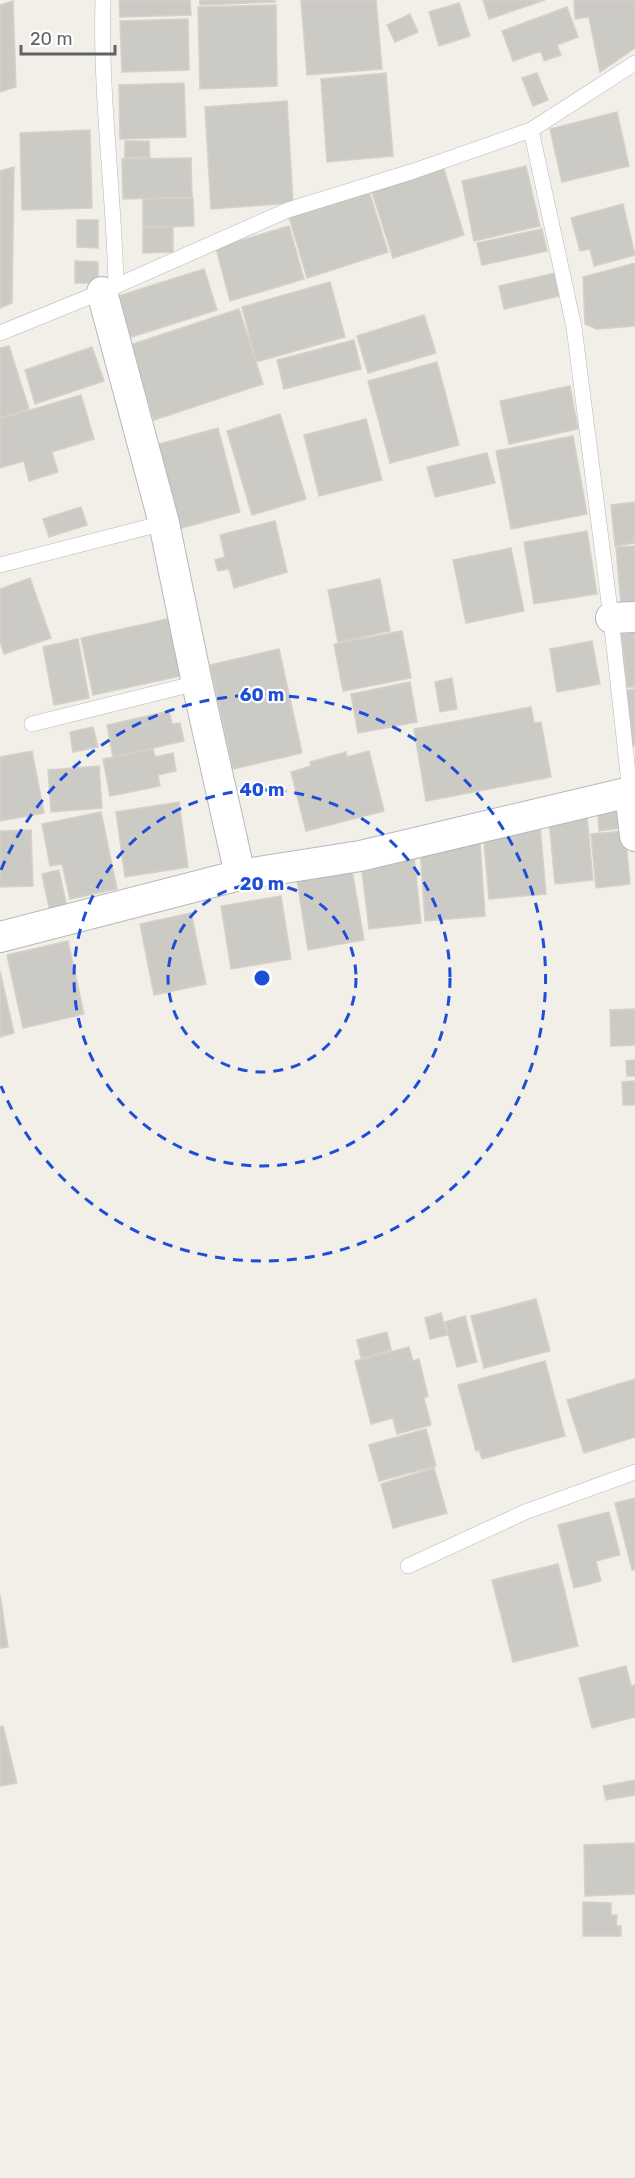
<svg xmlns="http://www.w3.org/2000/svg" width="635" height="2178" font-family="Rubik,sans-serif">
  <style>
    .building { fill: #cccac5; stroke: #d6d1c6; stroke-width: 1.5 }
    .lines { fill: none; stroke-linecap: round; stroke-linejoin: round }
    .service-casing { stroke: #b5b8bc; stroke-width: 16 }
    .minor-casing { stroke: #b5b8bc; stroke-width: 32 }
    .service { stroke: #fff; stroke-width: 15 }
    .minor { stroke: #fff; stroke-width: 30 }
    .ring { fill: none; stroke: #1d4ed8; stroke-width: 3; stroke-dasharray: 10 8 }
    .centre { fill: #1d4ed8; stroke: #fff; stroke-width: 3 }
    .ring-label { font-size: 18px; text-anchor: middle; font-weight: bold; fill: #1d4ed8; stroke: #fff; stroke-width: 4.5; stroke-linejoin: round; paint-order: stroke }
  </style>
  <rect width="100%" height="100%" fill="#f1efe8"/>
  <path class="building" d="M 119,0 L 190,0 L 191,15 L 120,17 Z
    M 200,0 L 275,0 L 275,2 L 200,5 Z
    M 301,0 L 376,0 L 382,69 L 307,75 Z
    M 483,0 L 545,0 L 489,19 Z
    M 574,0 L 635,0 L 635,48 L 600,72 L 589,17 L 575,19 Z
    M 13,1 L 16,87 L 0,92 L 0,5 Z
    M 459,3 L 470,36 L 439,46 L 429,12 Z
    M 276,5 L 277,86 L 200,89 L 198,7 Z
    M 567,7 L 578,37 L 557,45 L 561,55 L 544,61 L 541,51 L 513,61 L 502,31 Z
    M 410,14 L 418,32 L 395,42 L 387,25 Z
    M 188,19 L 189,70 L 122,72 L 120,21 Z
    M 386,73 L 393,156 L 327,162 L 321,79 Z
    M 537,73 L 548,100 L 533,106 L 522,78 Z
    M 184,83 L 186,137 L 120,139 L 119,85 Z
    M 287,101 L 293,203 L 211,209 L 205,107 Z
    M 617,112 L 629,166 L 562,182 L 550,129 Z
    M 90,130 L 92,208 L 22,210 L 20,133 Z
    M 125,141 L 149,141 L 150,157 L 125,158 Z
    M 191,158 L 192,197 L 123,199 L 122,159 Z
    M 443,166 L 464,235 L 393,258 L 371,189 Z
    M 526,166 L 540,226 L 474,241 L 462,181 Z
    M 14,167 L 12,303 L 0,308 L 0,171 Z
    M 369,191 L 388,252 L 307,278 L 289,217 Z
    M 193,198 L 194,226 L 143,227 L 143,199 Z
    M 623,204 L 635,255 L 594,266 L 590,249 L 580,251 L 571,218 Z
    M 77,220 L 98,220 L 98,248 L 77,247 Z
    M 289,226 L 304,279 L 230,301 L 216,248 Z
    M 143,227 L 173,227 L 173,252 L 143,253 Z
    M 542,229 L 547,251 L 482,265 L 477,243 Z
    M 75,261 L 98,262 L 98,283 L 75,283 Z
    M 635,263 L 635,326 L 597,329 L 585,324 L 583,277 Z
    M 204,269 L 217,310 L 128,338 L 115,297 Z
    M 555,273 L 560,296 L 504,309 L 499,286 Z
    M 330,282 L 345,337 L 256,362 L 242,307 Z
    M 239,309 L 263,384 L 154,420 L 130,345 Z
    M 424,315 L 436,353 L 368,373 L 357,336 Z
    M 354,340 L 361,369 L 284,389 L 277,360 Z
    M 9,346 L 29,409 L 0,418 L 0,348 Z
    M 92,347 L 104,381 L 35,404 L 25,370 Z
    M 437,362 L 459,445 L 390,463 L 368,381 Z
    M 570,386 L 578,429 L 509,444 L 500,401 Z
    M 81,395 L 94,439 L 52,452 L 58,472 L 29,481 L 24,461 L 0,468 L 0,419 Z
    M 280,414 L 306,499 L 252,515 L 227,431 Z
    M 366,419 L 382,480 L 319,496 L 304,435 Z
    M 218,428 L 240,512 L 178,529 L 156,445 Z
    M 573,436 L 587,514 L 511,529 L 496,451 Z
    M 487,453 L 495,483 L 435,497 L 427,467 Z
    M 635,502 L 635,543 L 615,546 L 611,505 Z
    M 81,507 L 87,525 L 49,537 L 43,519 Z
    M 275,521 L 287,572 L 234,588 L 229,569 L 218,571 L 215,560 L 225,557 L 220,535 Z
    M 587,531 L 597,594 L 534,604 L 524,542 Z
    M 635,546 L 635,603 L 621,605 L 616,547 Z
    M 511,548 L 524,611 L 466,623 L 453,560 Z
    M 30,578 L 51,638 L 4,654 L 0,641 L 0,589 Z
    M 380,579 L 390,631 L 338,642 L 328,590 Z
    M 172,618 L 185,675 L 93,695 L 81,638 Z
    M 402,631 L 411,678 L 343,691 L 334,644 Z
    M 635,632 L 635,687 L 627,687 L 621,634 Z
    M 78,639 L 89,698 L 54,705 L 43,647 Z
    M 592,641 L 600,684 L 557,692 L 550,649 Z
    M 279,649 L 302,753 L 233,769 L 210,665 Z
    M 452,678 L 457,709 L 440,712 L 435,682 Z
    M 410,682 L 417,722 L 358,733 L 351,694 Z
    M 635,689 L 635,746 L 633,746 L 626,690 Z
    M 531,707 L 534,723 L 541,722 L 551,777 L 426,801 L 414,729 Z
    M 169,711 L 172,724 L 180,723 L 184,741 L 113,757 L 107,725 Z
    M 93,727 L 98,747 L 73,752 L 70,732 Z
    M 153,749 L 155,757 L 173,753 L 176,771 L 158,775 L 160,786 L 110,796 L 103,759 Z
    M 32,751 L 44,813 L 0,821 L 0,757 Z
    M 369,751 L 384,811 L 306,831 L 291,772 L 311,766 L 310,762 L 346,752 L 347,757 Z
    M 99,766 L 102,808 L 51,812 L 48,770 Z
    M 179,802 L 188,867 L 125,877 L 116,812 Z
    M 622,802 L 624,828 L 599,831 L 597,804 Z
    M 101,812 L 117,889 L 70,899 L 62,864 L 50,866 L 42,824 Z
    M 587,816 L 593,880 L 555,884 L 549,820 Z
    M 540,826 L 546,894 L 489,899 L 483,831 Z
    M 31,830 L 33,886 L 0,887 L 0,831 Z
    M 625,831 L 630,884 L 596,888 L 591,834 Z
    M 480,842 L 485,916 L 425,921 L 420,846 Z
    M 414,856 L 421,923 L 369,929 L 361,863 Z
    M 59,870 L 67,908 L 50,912 L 42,874 Z
    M 352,870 L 364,940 L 308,950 L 297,880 Z
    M 281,896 L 291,959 L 231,969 L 221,906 Z
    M 191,913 L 206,984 L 154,995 L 140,924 Z
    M 68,941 L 84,1014 L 23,1028 L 7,955 Z
    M 0,971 L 14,1033 L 0,1037 Z
    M 635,1009 L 635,1045 L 611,1046 L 610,1010 Z
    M 635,1060 L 635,1076 L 627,1076 L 626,1061 Z
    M 635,1081 L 635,1105 L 623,1105 L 622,1082 Z
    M 536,1299 L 550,1351 L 484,1368 L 471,1316 Z
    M 441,1313 L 447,1335 L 430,1339 L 425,1318 Z
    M 465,1316 L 477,1362 L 457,1367 L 445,1322 Z
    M 387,1332 L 391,1350 L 361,1358 L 357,1340 Z
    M 409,1347 L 413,1361 L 419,1359 L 428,1396 L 424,1398 L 431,1425 L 397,1434 L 393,1418 L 371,1424 L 355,1361 Z
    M 545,1361 L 565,1436 L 482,1459 L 479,1450 L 476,1451 L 458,1385 Z
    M 635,1379 L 635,1437 L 584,1453 L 567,1400 Z
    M 426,1429 L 436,1466 L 379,1481 L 369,1445 Z
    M 434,1468 L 447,1513 L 393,1528 L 381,1484 Z
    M 635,1498 L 635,1570 L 632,1570 L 615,1503 Z
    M 609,1512 L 620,1555 L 596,1561 L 601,1581 L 574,1588 L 558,1525 Z
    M 558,1564 L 578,1646 L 513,1662 L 492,1580 Z
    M 0,1594 L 8,1647 L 0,1648 Z
    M 626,1666 L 631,1686 L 635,1685 L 635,1717 L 592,1728 L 579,1678 Z
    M 3,1726 L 17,1783 L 0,1786 L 0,1727 Z
    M 635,1780 L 635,1795 L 606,1800 L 603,1786 Z
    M 635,1843 L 635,1894 L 585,1896 L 584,1845 Z
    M 583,1902 L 611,1903 L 611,1915 L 617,1915 L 616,1926 L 621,1926 L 621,1936 L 583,1936 Z"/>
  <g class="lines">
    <g class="service-casing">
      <path id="service" d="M 103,0 C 100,95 114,191 116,286
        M 531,130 L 574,327 L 611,618 L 630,792
        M 0,333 L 116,286 L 288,210 L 414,171 L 531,130 L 635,63
        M 0,565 L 164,523
        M 32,724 L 197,683
        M 408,1566 L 525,1512 L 635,1472"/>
    </g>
    <g class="minor-casing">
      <path id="minor" d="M 102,292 L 164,523 L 197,683 L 240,875
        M 611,618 L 635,617
        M 0,937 L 240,875 L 360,856 L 630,792 L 635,836"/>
    </g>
    <use href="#service" class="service"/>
    <use href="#minor" class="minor"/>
  </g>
  <g class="ring">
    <circle cx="262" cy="978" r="94"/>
    <circle cx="262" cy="978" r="188"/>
    <path d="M1 870A283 283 0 1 1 1 1086"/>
  </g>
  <circle cx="262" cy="978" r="9" class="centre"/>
  <g class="ring-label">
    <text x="262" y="701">60 m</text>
    <text x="262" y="796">40 m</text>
    <text x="262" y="890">20 m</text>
  </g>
  <path d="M21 45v9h94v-9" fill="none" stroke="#5f6368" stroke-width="3"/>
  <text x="30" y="45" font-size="18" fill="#5f6368" stroke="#ffffff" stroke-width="4.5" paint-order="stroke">20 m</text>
</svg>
